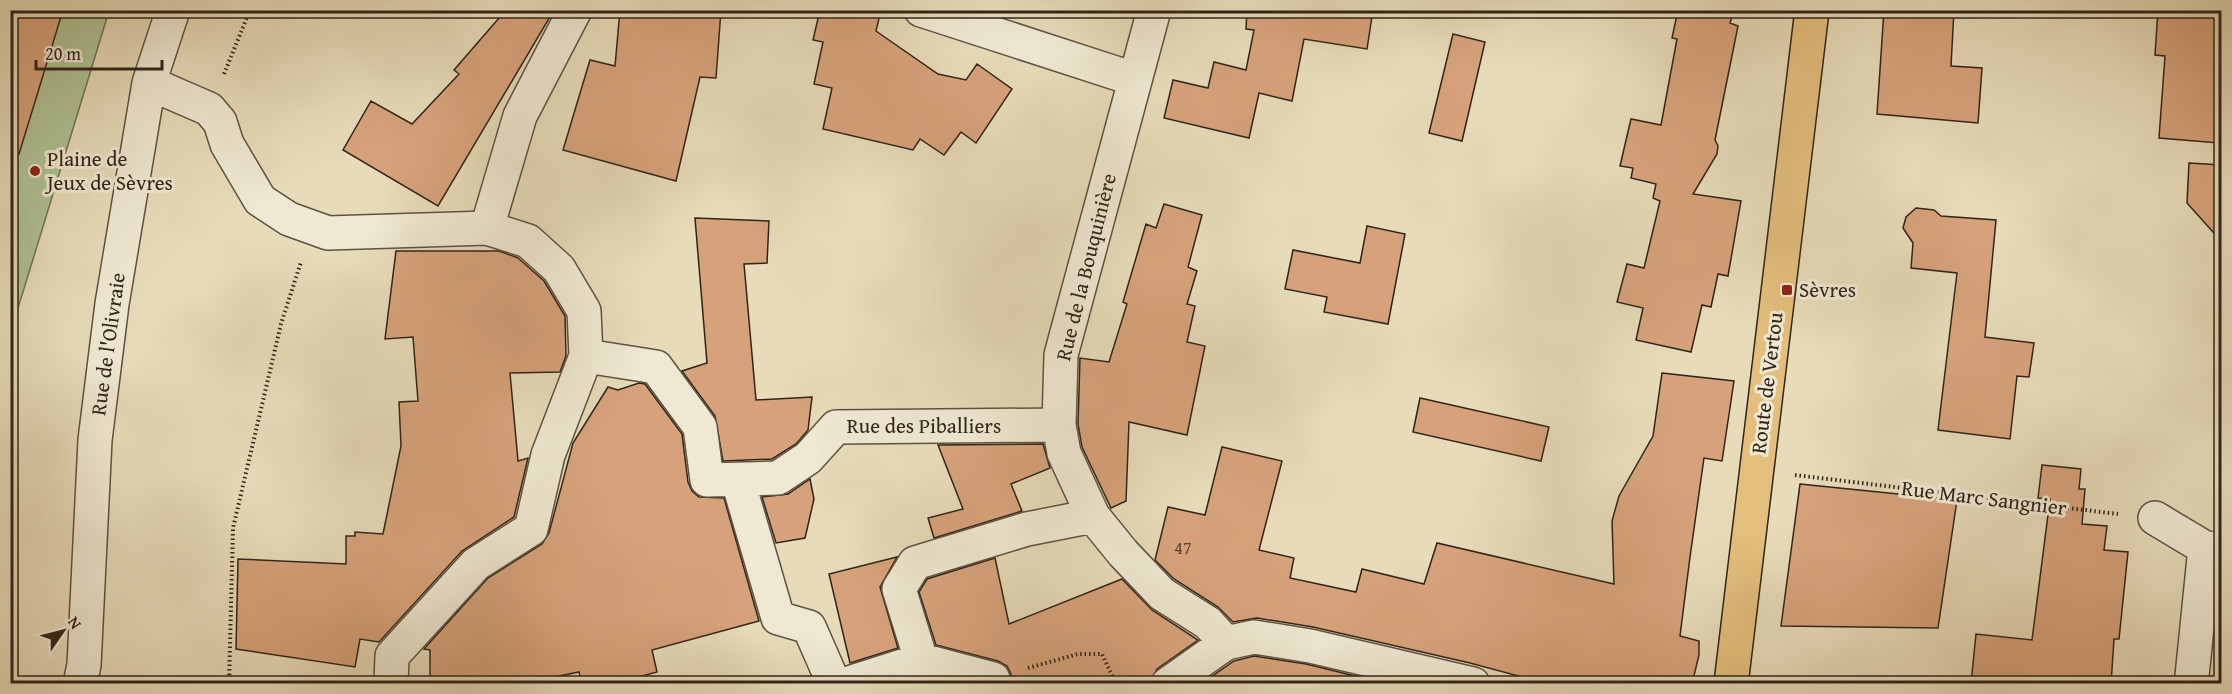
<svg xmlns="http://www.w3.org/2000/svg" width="2232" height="694" font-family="'Gentium Book Plus',serif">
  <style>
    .green { fill: #afc194; stroke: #707257; stroke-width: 1.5 }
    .building { fill: #d7a27b; stroke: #30241a; stroke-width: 1.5 }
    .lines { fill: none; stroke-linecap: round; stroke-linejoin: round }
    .minor-casing { stroke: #5e5242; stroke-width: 36 }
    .major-casing { stroke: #30241a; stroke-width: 36 }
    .path { stroke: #30241a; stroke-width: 4; stroke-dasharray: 1.5 3; stroke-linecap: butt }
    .minor { stroke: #efe8d2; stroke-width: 33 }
    .major { stroke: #e4be7c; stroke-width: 33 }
    .poi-dot { fill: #8f2418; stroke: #efe8d2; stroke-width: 2 }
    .labels { text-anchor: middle; stroke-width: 6; stroke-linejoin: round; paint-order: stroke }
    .number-label { font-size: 18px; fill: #5a4432 }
    .poi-label { font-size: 21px; fill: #30241a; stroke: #efe8d2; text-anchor: start }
    .street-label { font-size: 21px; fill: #30241a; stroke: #efe8d2 }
  </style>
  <rect width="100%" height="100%" fill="#e7dbb9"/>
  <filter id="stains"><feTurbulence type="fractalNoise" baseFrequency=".00333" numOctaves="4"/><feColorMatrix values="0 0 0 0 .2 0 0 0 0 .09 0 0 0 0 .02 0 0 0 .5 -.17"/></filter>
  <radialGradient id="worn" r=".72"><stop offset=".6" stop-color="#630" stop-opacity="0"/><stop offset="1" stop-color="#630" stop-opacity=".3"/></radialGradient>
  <path class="green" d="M 11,11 L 109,11 L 11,331 Z"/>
  <path class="building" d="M 10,10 L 63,10 L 19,154 L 10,153 Z
    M 506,10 L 554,10 L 438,206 L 343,150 L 371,101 L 412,124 L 459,74 L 454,70 Z
    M 620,10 L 721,10 L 716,78 L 700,77 L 676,181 L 563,150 L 590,60 L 615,66 Z
    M 820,10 L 881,10 L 876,31 L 938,74 L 966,80 L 977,64 L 1012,89 L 976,143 L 961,132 L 944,155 L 920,139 L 913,150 L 823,129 L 832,88 L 814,84 L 823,42 L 813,40 Z
    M 1247,10 L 1373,10 L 1367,49 L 1304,39 L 1292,101 L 1259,93 L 1249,138 L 1164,118 L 1173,80 L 1208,88 L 1214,62 L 1246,70 L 1254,30 L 1246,29 Z
    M 1678,10 L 1734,10 L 1730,23 L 1738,26 L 1715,140 L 1718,146 L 1717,154 L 1693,194 L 1741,201 L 1728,276 L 1718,274 L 1711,307 L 1702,305 L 1691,352 L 1636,340 L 1643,308 L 1617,302 L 1627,264 L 1644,268 L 1660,201 L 1653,198 L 1656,184 L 1631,178 L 1633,168 L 1620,166 L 1631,119 L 1661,125 L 1677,39 L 1672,38 Z
    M 1884,10 L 1954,10 L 1951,66 L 1982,68 L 1978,123 L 1877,114 Z
    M 2158,10 L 2222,10 L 2219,143 L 2159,138 L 2165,56 L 2155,55 Z
    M 1453,34 L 1485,42 L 1462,141 L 1429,133 Z
    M 2189,163 L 2222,165 L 2222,242 L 2187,203 Z
    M 1164,204 L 1202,215 L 1188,267 L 1197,271 L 1187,304 L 1195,306 L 1187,342 L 1205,346 L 1187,435 L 1129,422 L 1126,501 L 1111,508 L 1082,447 L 1078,424 L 1080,358 L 1109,362 L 1127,304 L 1123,302 L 1146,224 L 1156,228 Z
    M 1916,208 L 1934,210 L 1941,216 L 1996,220 L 1985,337 L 2034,343 L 2029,377 L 2017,376 L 2010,439 L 1938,430 L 1957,273 L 1911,268 L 1913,243 L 1903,228 L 1906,217 Z
    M 695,218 L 769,221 L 767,263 L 744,264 L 756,400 L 812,397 L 808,430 L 796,444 L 772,459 L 723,461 L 715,416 L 682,371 L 707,363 Z
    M 1367,226 L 1405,234 L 1388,324 L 1324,312 L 1327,297 L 1285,289 L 1293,250 L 1360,263 Z
    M 396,251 L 499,251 L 518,258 L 544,281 L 565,316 L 566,356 L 560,372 L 510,373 L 518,461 L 528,458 L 514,517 L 462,551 L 379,642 L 360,639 L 355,667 L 236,649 L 238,559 L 346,564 L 346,536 L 355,536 L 355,532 L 383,534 L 401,446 L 399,402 L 418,401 L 413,337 L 385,339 Z
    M 1662,373 L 1734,381 L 1722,461 L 1704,458 L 1690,557 L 1680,636 L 1699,641 L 1699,655 L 1692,684 L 1548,684 L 1470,663 L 1313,627 L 1257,618 L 1233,622 L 1218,607 L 1174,579 L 1155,560 L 1168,507 L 1205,515 L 1222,447 L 1282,461 L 1259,550 L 1294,558 L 1290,578 L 1356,592 L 1362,569 L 1424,584 L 1437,543 L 1614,584 L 1612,521 L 1619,496 L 1653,436 Z
    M 639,383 L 645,384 L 682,434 L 688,482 L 692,491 L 699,497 L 724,498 L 759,621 L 652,650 L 657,672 L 613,684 L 582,684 L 579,672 L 520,684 L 430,684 L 430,650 L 424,649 L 488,578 L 542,544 L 549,533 L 573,443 L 608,387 L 618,390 Z
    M 1420,398 L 1549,427 L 1541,461 L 1413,432 Z
    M 1043,444 L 1050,468 L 1011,484 L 1022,511 L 934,538 L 928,518 L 963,509 L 938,445 Z
    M 2042,465 L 2081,469 L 2079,489 L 2085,489 L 2082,524 L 2107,526 L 2104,550 L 2128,552 L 2119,639 L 2114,639 L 2111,684 L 1971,684 L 1976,634 L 2032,640 L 2050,499 L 2038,498 Z
    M 810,479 L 814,499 L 805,538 L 776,543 L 762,497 L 788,494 Z
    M 1800,484 L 1957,500 L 1938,628 L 1781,626 Z
    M 897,557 L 880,587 L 898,648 L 850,663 L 829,574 Z
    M 995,558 L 1009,624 L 1122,579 L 1152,610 L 1198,640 L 1157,669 L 1150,684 L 1011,684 L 1011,674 L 1007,666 L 998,661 L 936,645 L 919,592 L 927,579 Z
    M 1254,656 L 1306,664 L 1388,684 L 1201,684 L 1234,661 Z"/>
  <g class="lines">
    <g class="minor-casing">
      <path id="minor" d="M 921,10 L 1134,79
        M 1154,10 L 1061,355 L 1059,425 L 1064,453 L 1093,516 L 1123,553 L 1162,594 L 1208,623 L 1226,643
        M 149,83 L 209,109 L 220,122 L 227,144 L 260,200 L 289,219 L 328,233 L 487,228 L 528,241 L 559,269 L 584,311 L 586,356 L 548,455 L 531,529 L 476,564 L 392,656 L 391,684
        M 487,228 L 520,116 L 575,10
        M 586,356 L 656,367 L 700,427 L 707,480 L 778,478 L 808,458 L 836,427 L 1059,425
        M 738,481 L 778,618 L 809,627 L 834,684
        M 2155,518 L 2205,548 L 2222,549
        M 2192,676 L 2205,548
        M 993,679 L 921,660 L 899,589 L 915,563 L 1027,529 L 1093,516
        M 80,684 L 84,665 L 95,440 L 112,304 L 149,83 L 173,10
        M 846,684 L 921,660 L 928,679
        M 1168,684 L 1226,643 L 1254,637 L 1310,646 L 1473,684"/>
    </g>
    <g class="major-casing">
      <path id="major" d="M 1731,684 L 1812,10"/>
    </g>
    <path class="path" d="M 224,74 L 250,10
      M 1795,475 L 2118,514
      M 1028,668 L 1078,654 L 1102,654 L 1116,684
      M 229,684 L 233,528 L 281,324 L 301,262"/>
    <use href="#minor" class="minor"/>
    <use href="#major" class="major"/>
  </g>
  <g class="poi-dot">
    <circle cx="35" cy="171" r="6"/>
    <rect x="1781" y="284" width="12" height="12" rx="3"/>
  </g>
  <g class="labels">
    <g class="number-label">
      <text x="1183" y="554">47</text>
    </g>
    <g class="poi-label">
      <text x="47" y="166">Plaine de<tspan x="47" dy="24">Jeux de Sèvres</tspan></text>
      <text x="1799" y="297">Sèvres</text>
    </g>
    <g class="street-label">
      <text transform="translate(1086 267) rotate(-76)" y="7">Rue de la Bouquinière</text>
      <text transform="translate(108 344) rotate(-82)" y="7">Rue de l'Olivraie</text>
      <text transform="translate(1767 383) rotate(-83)" y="7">Route de Vertou</text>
      <text x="924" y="433">Rue des Piballiers</text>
      <text transform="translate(1984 498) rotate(7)" y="7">Rue Marc Sangnier</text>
    </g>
  </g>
  <rect width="2232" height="694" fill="none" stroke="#e7dbb9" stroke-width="36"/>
  <rect x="12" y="12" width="2208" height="670" fill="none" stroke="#30241a" stroke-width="3"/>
  <rect x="18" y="18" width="2196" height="658" fill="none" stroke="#30241a" stroke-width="1.5"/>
  <g transform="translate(63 631) rotate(55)" stroke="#efe8d2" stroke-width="4.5" paint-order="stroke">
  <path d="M0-4.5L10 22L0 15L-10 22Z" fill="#30241a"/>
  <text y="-9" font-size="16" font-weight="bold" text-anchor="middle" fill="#30241a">N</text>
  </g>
  <path d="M36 60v9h126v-9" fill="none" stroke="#30241a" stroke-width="3"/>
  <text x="45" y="60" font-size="18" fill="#30241a" stroke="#efe8d2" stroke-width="4.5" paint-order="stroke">20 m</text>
  <rect width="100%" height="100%" filter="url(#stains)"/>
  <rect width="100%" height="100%" fill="url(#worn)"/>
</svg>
